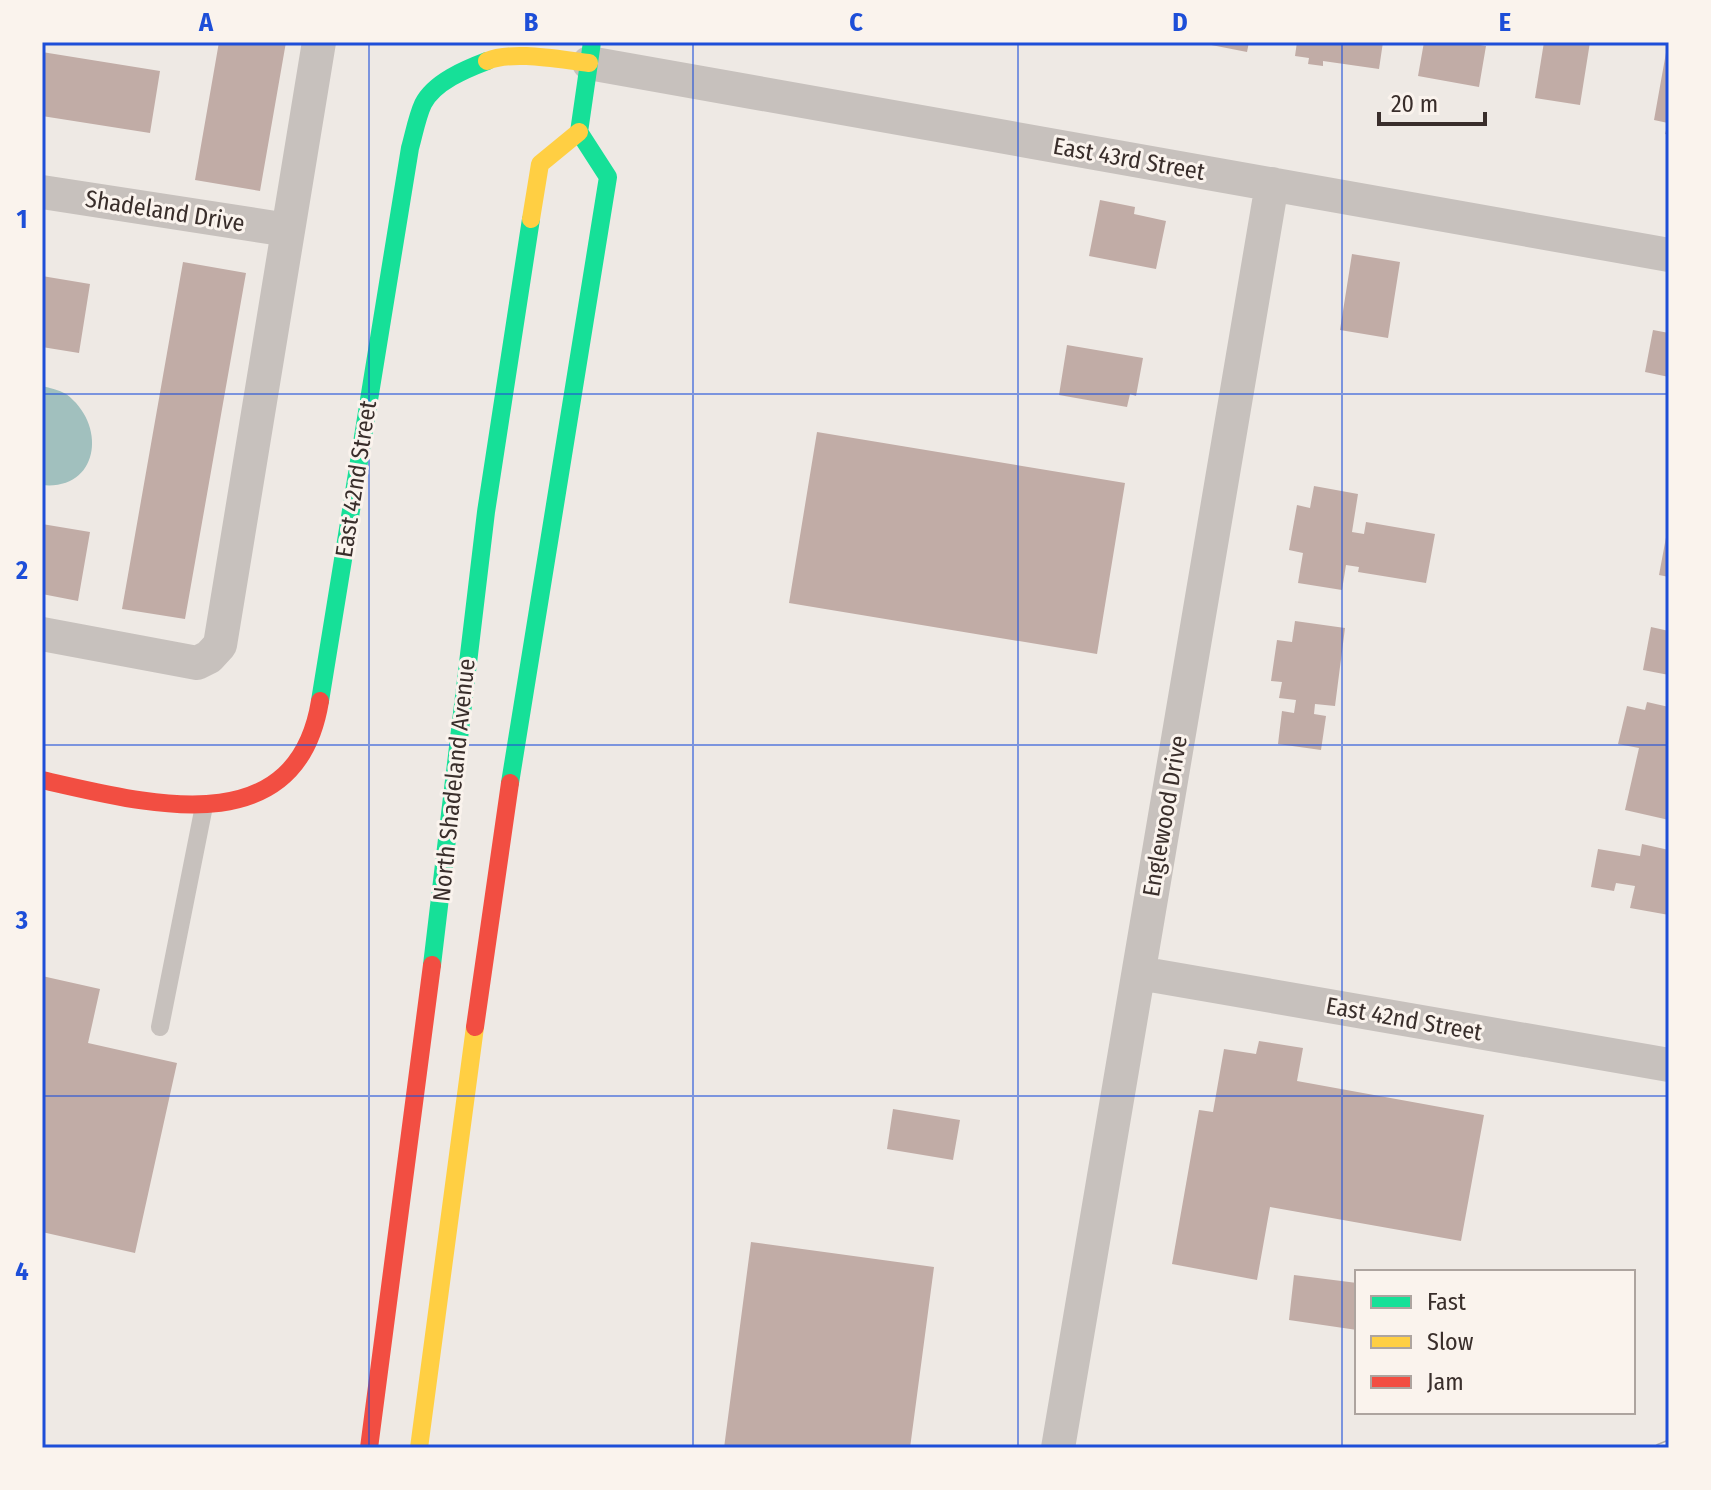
<svg xmlns="http://www.w3.org/2000/svg" width="1711" height="1490" font-family="'Fira Sans Condensed',sans-serif">
  <style>
    .water { fill: #a1c0be }
    .building { fill: #c1aca6 }
    .lines { fill: none; stroke-linecap: round; stroke-linejoin: round }
    .lane { stroke: #c7c1bd; stroke-width: 18 }
    .street { stroke: #c7c1bd; stroke-width: 34 }
    .fast { stroke: #16e098; stroke-width: 18 }
    .slow { stroke: #ffcf43; stroke-width: 18 }
    .jam { stroke: #f24e42; stroke-width: 18 }
    .rail-casing { stroke: #afaaa7; stroke-width: 9 }
    .rail { stroke: #faf3ed; stroke-width: 6; stroke-dasharray: 18; stroke-linecap: butt }
    .grid { fill: none; stroke: #1d4ed8; stroke-width: 2; stroke-opacity: 0.55 }
    .labels { text-anchor: middle; stroke-width: 6; stroke-linejoin: round; paint-order: stroke }
    .street-label { font-size: 24px; fill: #392e2b; stroke: #faf3ed }
    .neatline { fill: none; stroke: #1d4ed8; stroke-width: 3 }
    .grid-label { font-size: 26px; text-anchor: middle; font-weight: bold; fill: #1d4ed8 }
  </style>
  <rect width="100%" height="100%" fill="#eee9e4"/>
  <path class="water" d="M 42,386 C 50,388 59,390 66,394 C 108,425 99,491 42,485 Z"/>
  <path class="building" d="M 219,42 L 286,42 L 260,191 L 195,180 Z
    M 1196,42 L 1249,42 L 1247,52 Z
    M 1297,42 L 1383,42 L 1379,69 L 1323,61 L 1323,66 L 1308,64 L 1309,58 L 1295,56 Z
    M 1424,42 L 1462,42 L 1486,46 L 1479,87 L 1418,76 Z
    M 1544,42 L 1590,42 L 1580,105 L 1535,98 Z
    M 1667,47 L 1669,47 L 1669,135 L 1665,134 L 1668,123 L 1654,120 Z
    M 42,52 L 160,71 L 150,133 L 42,116 Z
    M 1100,200 L 1135,207 L 1134,214 L 1166,221 L 1156,269 L 1089,256 Z
    M 1352,254 L 1400,262 L 1388,338 L 1340,330 Z
    M 183,262 L 246,273 L 185,619 L 122,609 Z
    M 42,276 L 90,284 L 79,353 L 42,347 Z
    M 1653,330 L 1669,333 L 1669,377 L 1645,372 Z
    M 1067,345 L 1143,358 L 1136,396 L 1130,394 L 1127,407 L 1059,395 Z
    M 817,432 L 1125,483 L 1097,654 L 789,603 Z
    M 1314,486 L 1358,494 L 1352,532 L 1364,534 L 1366,522 L 1435,534 L 1426,583 L 1358,572 L 1359,567 L 1346,565 L 1342,590 L 1298,583 L 1303,553 L 1289,550 L 1297,505 L 1310,508 Z
    M 42,524 L 90,532 L 78,601 L 42,594 Z
    M 1667,532 L 1669,532 L 1669,577 L 1659,575 Z
    M 1295,621 L 1345,628 L 1335,706 L 1315,704 L 1314,714 L 1326,716 L 1321,750 L 1278,744 L 1282,711 L 1294,713 L 1296,700 L 1279,698 L 1282,682 L 1271,681 L 1277,640 L 1292,642 Z
    M 1651,627 L 1669,631 L 1669,675 L 1643,670 Z
    M 1647,702 L 1669,707 L 1669,820 L 1625,810 L 1639,748 L 1618,744 L 1627,706 L 1645,710 Z
    M 1642,844 L 1669,850 L 1669,915 L 1630,908 L 1635,886 L 1616,883 L 1614,891 L 1591,887 L 1598,849 L 1640,856 Z
    M 42,976 L 100,989 L 88,1043 L 177,1063 L 135,1253 L 42,1232 Z
    M 1259,1041 L 1303,1048 L 1297,1081 L 1484,1115 L 1461,1241 L 1270,1207 L 1257,1280 L 1172,1264 L 1199,1110 L 1213,1112 L 1224,1049 L 1256,1054 Z
    M 893,1109 L 960,1120 L 953,1160 L 887,1149 Z
    M 751,1242 L 934,1267 L 910,1448 L 724,1448 Z
    M 1294,1275 L 1357,1283 L 1357,1330 L 1289,1320 Z"/>
  <g class="lines">
    <path class="lane" d="M 160,1027 L 204,806"/>
    <path class="street" d="M 589,63 L 1669,255
      M 42,192 L 288,230
      M 42,634 L 197,663 L 209,657 L 220,645 L 319,42
      M 1139,973 L 1669,1065
      M 1058,1448 L 1272,184"/>
    <path class="fast" d="M 320,701 L 410,148 C 414,134 417,117 423,104 C 434,82 466,69 487,61
      M 510,783 L 608,177 L 579,132 L 592,42
      M 432,965 L 486,512 L 531,219"/>
    <path class="slow" d="M 487,61 C 513,50 561,60 589,63
      M 531,219 L 540,164 L 579,132
      M 419,1448 L 475,1027"/>
    <path class="jam" d="M 42,780 C 142,802 296,848 320,701
      M 475,1027 L 510,783
      M 369,1448 L 432,965"/>
    <g class="rail-casing">
      <path id="rail" d="M 1659,1448 L 1669,1444"/>
    </g>
    <use href="#rail" class="rail"/>
  </g>
  <path class="grid" d="M 369,42 L 369,1448M 693,42 L 693,1448M 1018,42 L 1018,1448M 1342,42 L 1342,1448M 42,394 L 1669,394M 42,745 L 1669,745M 42,1096 L 1669,1096"/>
  <g class="labels">
    <g class="street-label">
      <text transform="translate(1129 159) rotate(10)" y="8">East 43rd Street</text>
      <text transform="translate(165 211) rotate(9)" y="8">Shadeland Drive</text>
      <text transform="translate(356 479) rotate(-81)" y="8">East 42nd Street</text>
      <text transform="translate(454 780) rotate(-84)" y="8">North Shadeland Avenue</text>
      <text transform="translate(1165 816) rotate(-80)" y="8">Englewood Drive</text>
      <text transform="translate(1404 1019) rotate(10)" y="8">East 42nd Street</text>
    </g>
  </g>
  <rect width="1711" height="1490" fill="none" stroke="#faf3ed" stroke-width="88"/>
  <rect x="1355" y="1270" width="280" height="144" fill="#faf3ed" stroke="#ada49f" stroke-width="2"/>
  <rect x="1371" y="1296" width="40" height="12" fill="#16e098" stroke="#ada49f" stroke-width="2"/>
  <text x="1427" y="1310" font-size="24" fill="#392e2b">Fast</text>
  <rect x="1371" y="1336" width="40" height="12" fill="#ffcf43" stroke="#ada49f" stroke-width="2"/>
  <text x="1427" y="1350" font-size="24" fill="#392e2b">Slow</text>
  <rect x="1371" y="1376" width="40" height="12" fill="#f24e42" stroke="#ada49f" stroke-width="2"/>
  <text x="1427" y="1390" font-size="24" fill="#392e2b">Jam</text>
  <path d="M1379 112v12h106v-12" fill="none" stroke="#392e2b" stroke-width="4"/>
  <text x="1391" y="112" font-size="24" fill="#392e2b" stroke="#faf3ed" stroke-width="6" paint-order="stroke">20 m</text>
  <rect x="44" y="44" width="1623" height="1402" class="neatline"/>
  <g class="grid-label">
    <text x="206" y="31">A</text>
    <text x="531" y="31">B</text>
    <text x="856" y="31">C</text>
    <text x="1180" y="31">D</text>
    <text x="1505" y="31">E</text>
    <text x="22" y="228">1</text>
    <text x="22" y="579">2</text>
    <text x="22" y="929">3</text>
    <text x="22" y="1280">4</text>
  </g>
</svg>
